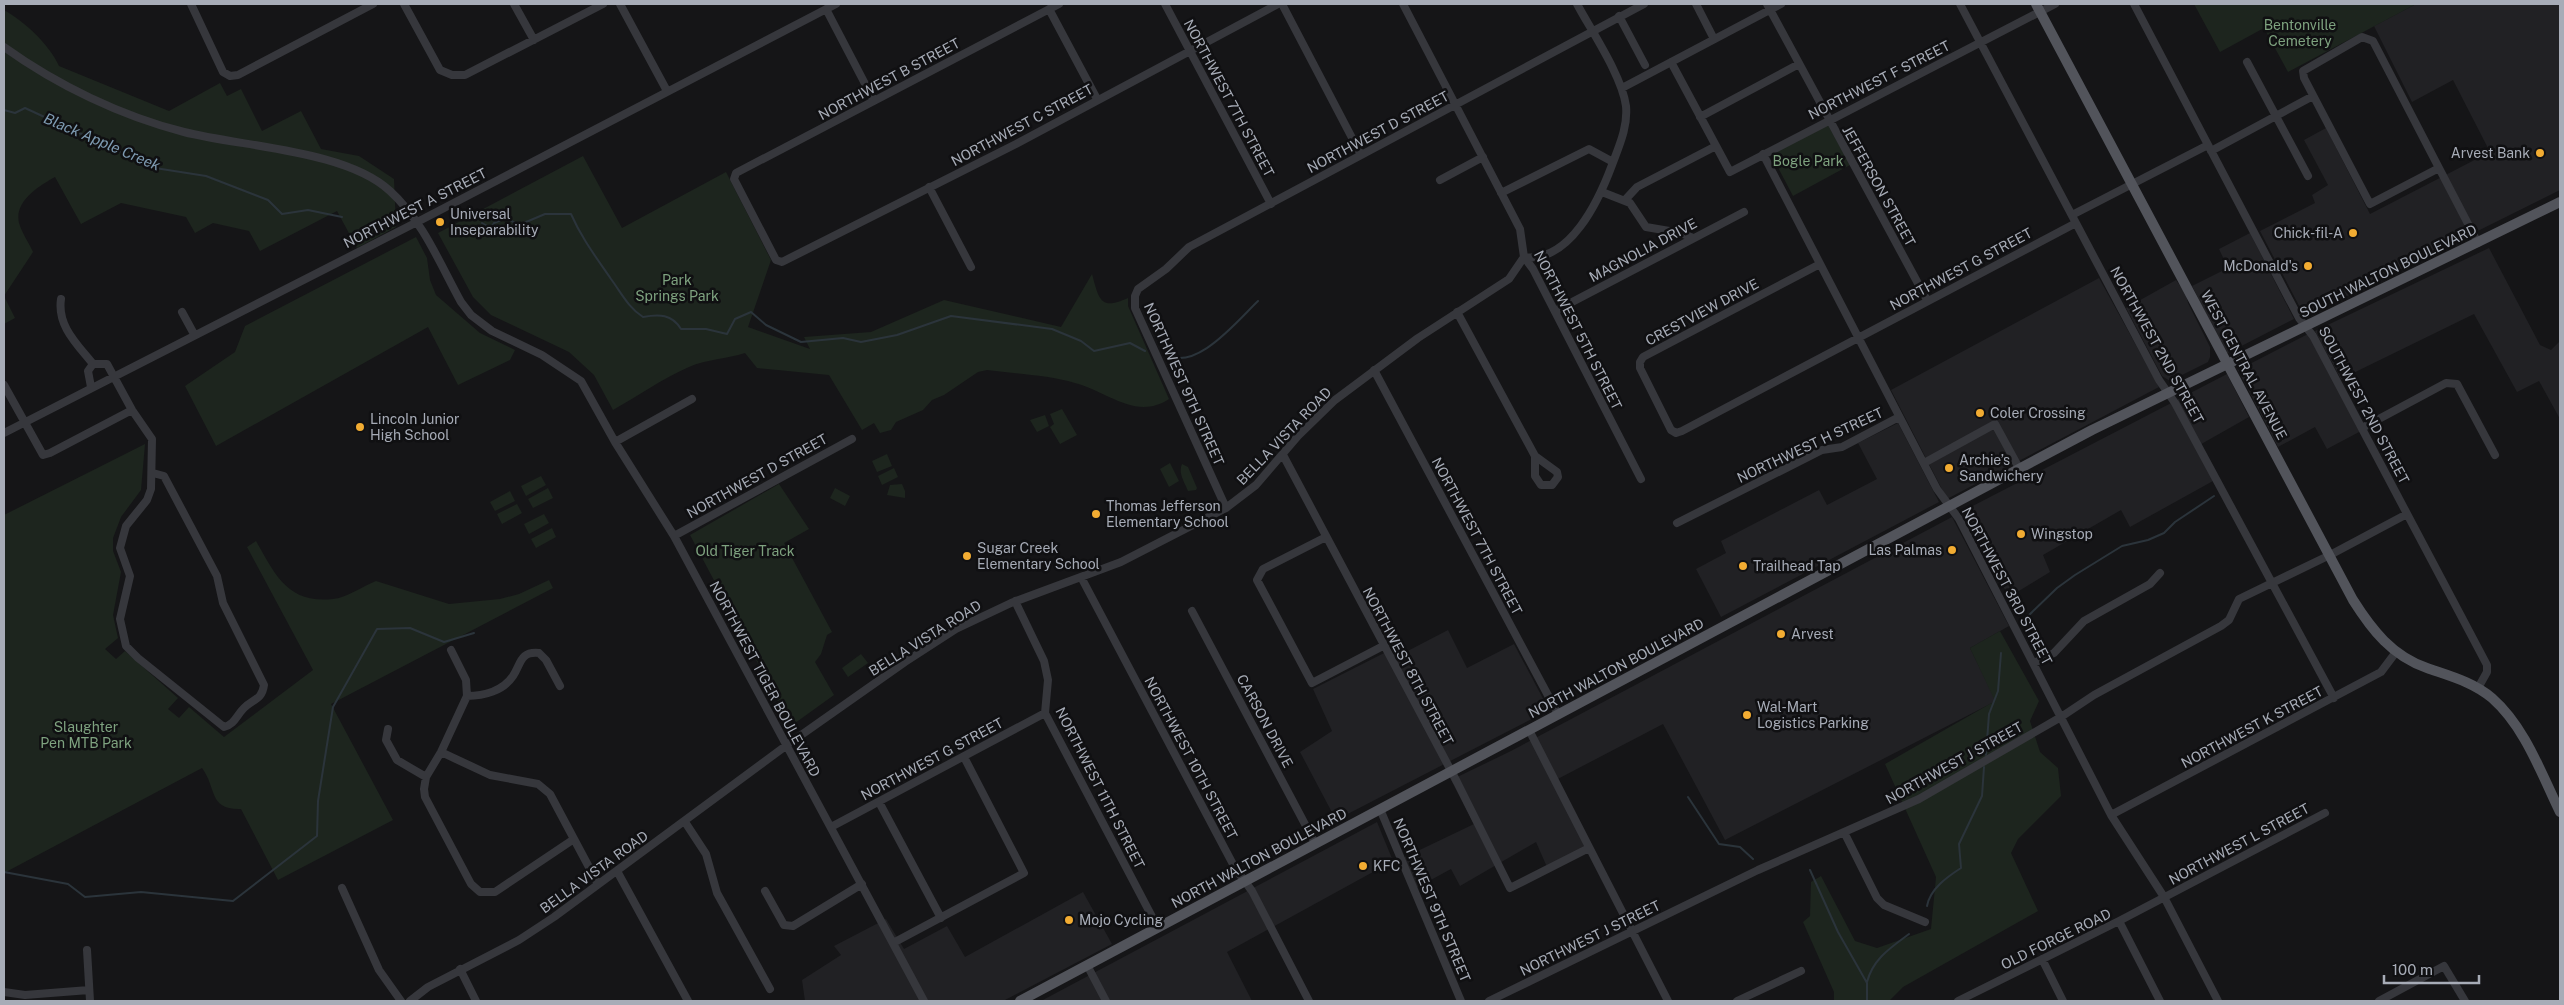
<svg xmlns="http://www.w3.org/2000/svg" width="2564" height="1005" font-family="'Public Sans',sans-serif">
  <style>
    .built { fill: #212124 }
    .green { fill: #1d251e }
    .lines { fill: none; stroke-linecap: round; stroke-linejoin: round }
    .stream { stroke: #2b343b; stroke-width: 2 }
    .minor { stroke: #36373c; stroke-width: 8 }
    .major { stroke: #52545b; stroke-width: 10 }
    .poi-dot { fill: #f2ac32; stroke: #101012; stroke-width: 2 }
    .labels { text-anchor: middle; stroke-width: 5; stroke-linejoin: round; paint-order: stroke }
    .park-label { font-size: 14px; fill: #7ea27f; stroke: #101012 }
    .street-label { font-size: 14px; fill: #a7acb7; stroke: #101012 }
    .poi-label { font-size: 14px; fill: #a7acb7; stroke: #101012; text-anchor: start }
    .water-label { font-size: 15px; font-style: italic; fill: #7e9bb2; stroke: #101012 }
  </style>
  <rect width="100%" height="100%" fill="#151517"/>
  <path class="built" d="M 2416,4 L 2560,4 L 2560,190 L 2305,317 L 2260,231 L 2315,203 L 2312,195 L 2328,185 L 2304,140 L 2326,128 L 2370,214 L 2490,152 L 2453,80 L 2412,102 L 2374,26 Z
    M 2250,233 L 2294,319 L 2226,354 L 2192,286 L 2228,268 L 2219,249 Z
    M 2489,248 L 2540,345 L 2551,350 L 2560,341 L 2560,419 L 2539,381 L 2517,392 L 2474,314 L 2341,379 L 2315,331 Z
    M 2099,278 L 2159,387 L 1947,499 L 1891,390 Z
    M 2176,280 L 2186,294 L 2188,303 L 2210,347 L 2210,357 L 2208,362 L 2170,381 L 2162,376 L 2126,308 Z
    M 2308,334 L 2361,431 L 2327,449 L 2315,427 L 2278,447 L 2238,370 Z
    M 2227,374 L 2249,417 L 2196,447 L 2213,481 L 2130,527 L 2121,510 L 2043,555 L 2050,572 L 2009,597 L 1963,511 Z
    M 1898,423 L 1939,502 L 1721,617 L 1696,569 L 1726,553 L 1721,541 L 1819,490 L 1827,505 L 1877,479 L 1858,443 Z
    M 1952,517 L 2009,626 L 1970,648 L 1996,701 L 1725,840 L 1663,724 L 1552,782 L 1586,847 L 1547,867 L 1536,842 L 1460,886 L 1451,869 L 1416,888 L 1403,858 L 1474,824 L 1451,780 L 1511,751 Z
    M 1448,630 L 1467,668 L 1514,644 L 1549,710 L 1336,820 L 1300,752 L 1332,731 L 1313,689 L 1394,648 L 1398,656 Z
    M 1377,822 L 1393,861 L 1227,952 L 1252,1001 L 1041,1001 Z
    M 1083,892 L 1112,944 L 1003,1001 L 805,1001 L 802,980 L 841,955 L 834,946 L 886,919 L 904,949 L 947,926 L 965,957 Z"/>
  <path class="green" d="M 2194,4 L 2416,4 L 2288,72 L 2264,28 L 2220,52 Z
    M 4,10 C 24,21 50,45 59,66 L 169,111 L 220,83 L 227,96 L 241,89 L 262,131 L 301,111 L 321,149 L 359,156 L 394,179 L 396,227 L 357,248 L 337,211 L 260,251 L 249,231 L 213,223 L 195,233 L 186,217 L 121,203 L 81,224 L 55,177 C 39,186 14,201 19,223 C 22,233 29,243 33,252 L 4,296 L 15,318 L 4,324 Z
    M 1828,125 L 1850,165 L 1793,196 L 1772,156 L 1773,153 Z
    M 583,156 L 622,228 L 726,172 L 771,260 L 748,327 L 810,349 L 804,337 L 871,332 L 944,300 L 1061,327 L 1092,274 C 1099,299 1100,311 1128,298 L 1128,306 L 1169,399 C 1136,421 1107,391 1075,383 C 1048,375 1016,374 987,370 L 978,372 L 944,395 L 932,400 L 923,410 L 896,422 L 891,430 L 880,433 L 874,423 L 862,430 L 829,375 L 757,368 L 745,353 C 727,359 707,359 689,367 C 663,378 638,396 613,410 L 594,375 L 569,352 L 491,315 L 473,297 L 438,233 Z
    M 416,237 L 427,258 L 430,280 L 436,295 L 480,333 L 515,350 L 510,360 L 458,385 L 428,327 L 216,446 L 185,386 L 235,352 L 245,326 Z
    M 1062,409 L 1077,435 L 1060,444 L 1050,427 L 1054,424 L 1050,414 Z
    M 1045,415 L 1049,426 L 1037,432 L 1030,420 Z
    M 145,444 L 141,490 L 121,517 L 113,538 L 113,551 L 121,572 L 113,615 L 118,638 L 105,649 L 116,659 L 125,651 L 178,698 L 168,709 L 179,718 L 189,707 L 224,737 L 313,670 L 247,547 L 256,541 C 275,574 287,604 333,599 C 346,598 363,586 376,581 L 449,604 L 500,599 L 519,594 L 549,580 L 553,588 L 331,704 L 393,820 L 278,880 L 241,809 C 208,810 217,788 202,768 L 4,873 L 4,515 Z
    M 887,454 L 892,466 L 877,472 L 872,461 Z
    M 1170,463 L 1179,481 L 1169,487 L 1160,469 Z
    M 1182,464 L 1188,467 L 1197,488 L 1196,490 L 1188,491 C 1184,481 1178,473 1182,464 Z
    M 894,468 L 898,477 L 882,485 L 878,476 Z
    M 541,476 L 546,485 L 526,496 L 521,486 Z
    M 779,484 L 809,529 L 784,543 L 832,632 L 827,635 L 821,654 L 815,662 L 834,695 L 791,726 L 690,535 Z
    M 902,484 L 905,491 L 905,498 L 887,495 L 890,485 Z
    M 548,488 L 553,498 L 533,508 L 528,499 Z
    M 835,488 L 850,496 L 845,506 L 830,498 Z
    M 510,491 L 515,501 L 495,511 L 490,502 Z
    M 517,504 L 522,513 L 502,524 L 497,514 Z
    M 544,514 L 549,523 L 529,534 L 524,524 Z
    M 552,528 L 556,537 L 536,548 L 531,539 Z
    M 2000,631 L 2039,701 L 2030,721 L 2040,752 L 2058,768 L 2061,796 L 2018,839 L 2011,853 L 2038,911 L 1903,987 L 1889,1001 L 1834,1001 L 1834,992 L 1803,922 L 1810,916 L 1811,882 L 1821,876 L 1855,941 L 1877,948 L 1931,929 L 1936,877 L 1885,764 L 1995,701 L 1970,648 Z
    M 861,654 L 868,663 L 848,677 L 842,668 Z"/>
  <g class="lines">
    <path class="stream" d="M 4,110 L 15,113 L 25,108 L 155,168 L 206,176 L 268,200 L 282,214 L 308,210 L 342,217
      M 482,223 L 491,228 L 494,223 L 506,218 L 519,225 L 545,214 L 571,214 C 582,239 596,257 611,279 C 622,294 628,307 643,317 C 659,314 672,314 681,329 L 706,329 L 727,334 L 735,319 L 751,312 L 766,325 L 801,342 L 843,338 L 861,342 L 897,335 L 951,316 L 1052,329 L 1081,341 L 1094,351 L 1130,343 L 1145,351
      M 1164,353 C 1194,375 1238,320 1258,301
      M 2026,618 L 2057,588 L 2075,575 L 2122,546 L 2148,540 L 2164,533 L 2175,522 L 2214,496
      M 1986,755 L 1989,714 L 1998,691 L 2001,653
      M 1688,797 L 1719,844 L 1740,847 L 1753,859
      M 1810,870 L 1838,932 L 1867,983 L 1867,1001
      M 4,872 L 68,884 L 85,897 L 141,892 L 233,901 L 317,836 L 318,801 L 333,707 L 377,629 L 410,628 L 444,642 L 474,633
      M 1927,906 C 1930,889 1947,877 1961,868 L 1959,844 L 1982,796 L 1984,767
      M 1867,982 C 1873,959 1890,948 1909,934"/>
    <path class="minor" d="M 191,4 L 223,72 L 230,76 L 238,75 L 373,4
      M 404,4 L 440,70 L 452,75 L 465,75 L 603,4
      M 514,4 L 534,40
      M 620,4 L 667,91
      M 1059,4 L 736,173 L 734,179 L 776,260 L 782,262 L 1016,144 L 1278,4
      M 1165,4 L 1271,204
      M 1282,4 L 1361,155
      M 1403,4 L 1520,229 L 1524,257 L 1533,269 L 1641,479
      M 1696,4 L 1714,39
      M 1767,4 L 1927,300
      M 1960,4 L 2159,380 L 2175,403 L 2334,698
      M 2134,4 L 2299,318 L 2313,336 L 2487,665 L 2487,672 L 2478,688
      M 826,9 L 874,101
      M 1049,9 L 1097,99
      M 1619,16 L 1645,65
      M 4,47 C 57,85 121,116 184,132 C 243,147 346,150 390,191 C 423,221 440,264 461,302 L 471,315 L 492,331 L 542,355 L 581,381 L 615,442 L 674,536 L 924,1001
      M 1671,62 L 1730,172 L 2055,4
      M 2247,62 L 2308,176
      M 1622,88 L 1781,4
      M 1700,117 L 1799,64
      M 2211,151 L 2313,96
      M 1763,154 L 1937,489 L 1959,519 L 2111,815 L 2164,897 L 2218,1001
      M 2439,168 L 2370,204 L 2304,78 L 2303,71 L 2362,37 L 2373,41 L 2478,243
      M 1440,180 L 1483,157
      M 929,187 L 971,267
      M 1602,192 L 1630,203 L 1646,227 L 1681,233 L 1693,238
      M 1501,193 L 1589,149 L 1613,162
      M 1625,200 L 1637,187 L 1716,146
      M 2072,215 L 2208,145
      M 1524,257 C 1570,263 1599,200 1612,165 C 1619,146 1628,127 1626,106 C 1622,76 1592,32 1577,4
      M 1820,264 L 1643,357 L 1640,362 L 1640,368 L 1671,430 L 1676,433 L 1682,431 L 2076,223
      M 61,299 C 57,326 77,344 93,364
      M 1555,311 L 1744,212
      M 182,312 L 194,334
      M 1457,312 L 1535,456 L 1535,476 L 1541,485 L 1552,485 L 1558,477 L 1557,472 L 1535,456
      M 1374,370 L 1558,714
      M 4,385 L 43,455 L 50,453 L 132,410
      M 91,387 L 88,371 L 93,364 L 107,364 L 132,410 L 152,439 L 151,489 L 147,500 L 126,526 L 120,548 L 130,576 L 120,619 L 126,646 L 138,658 L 224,727 C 235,724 236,716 244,708 C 253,699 262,700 264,685 L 223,603 L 217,576 L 164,476 L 153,473
      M 2362,428 L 2446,383 L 2457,384 L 2495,455
      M 4,433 L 423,219 L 836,4
      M 615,442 L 692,399
      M 1283,455 L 1457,782 L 1510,888 L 1589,848
      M 1924,463 L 1995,424 L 2019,468
      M 1226,508 L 1135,308 L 1135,296 L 1138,289 L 1166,269 L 1189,247 L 1644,4
      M 1677,523 L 1822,450 L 1842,447 L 1899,417
      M 674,536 L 852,439
      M 1326,537 L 1263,569 L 1257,580 L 1312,683 L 1383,646
      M 1081,577 L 1235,868 L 1252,891 L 1309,1001
      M 1015,601 L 1044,661 L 1048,680 L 1045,713 L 1158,928
      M 1192,611 L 1315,843
      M 451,650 L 466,680 L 467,696 L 441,752 L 426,777 L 424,789 L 425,797 L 471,884 L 480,892 L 495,892 L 574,839
      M 2034,663 L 2054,653 L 2084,621 L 2150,584 L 2160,573
      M 467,696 C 484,696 503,691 513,676 C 521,664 520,651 539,653 L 546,660 L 560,686
      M 388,729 L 386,740 L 397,760 L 426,777
      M 1529,730 L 1668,1001
      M 441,752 L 490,775 L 538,784 L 550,794 L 598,884
      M 879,802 L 941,918
      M 1380,809 L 1461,1001
      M 2111,815 L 2381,672 L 2396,652
      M 685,822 L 706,854 L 717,893 L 770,989
      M 831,827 L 1045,713
      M 1845,834 L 1877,898 L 1884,905 L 1925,922
      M 617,871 L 688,1001
      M 342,888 L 379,970 L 401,1001
      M 765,891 L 784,925 L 793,926 L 862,884
      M 2119,921 L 2160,1001
      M 893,943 L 1024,873 L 964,757
      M 87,950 L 90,1001
      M 2042,959 L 2063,1001
      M 1087,965 L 1106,1001
      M 460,969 L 476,1001
      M 4,992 L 25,995 L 89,990
      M 410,1001 L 428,987 L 519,940 L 554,917 L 787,745 L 905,662 L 956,629 L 1011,603 L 1121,562 L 1226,508 L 1256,485 L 1298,436 L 1335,400 L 1418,338 L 1509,279 L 1524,257
      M 1489,1001 L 1758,870 L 1919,799 L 2061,717 L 2094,695 L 2221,626 L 2229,620 L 2239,599 L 2330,555 L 2407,514
      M 1737,1001 L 1801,971
      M 1958,1001 L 2119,921 L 2325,813
      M 2379,1001 L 2444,966 L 2465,1001"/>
    <path class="major" d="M 2036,4 L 2353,600 C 2372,630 2392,656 2427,668 C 2450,676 2473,682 2492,698 C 2525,727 2541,773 2560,812
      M 1020,1001 L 2092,430 L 2560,202"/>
  </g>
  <g class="poi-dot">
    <circle cx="2540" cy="153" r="5"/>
    <circle cx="440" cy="222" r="5"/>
    <circle cx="2353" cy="233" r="5"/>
    <circle cx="2308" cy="266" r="5"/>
    <circle cx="1980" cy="413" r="5"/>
    <circle cx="360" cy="427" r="5"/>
    <circle cx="1949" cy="468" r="5"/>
    <circle cx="1096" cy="514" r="5"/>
    <circle cx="2021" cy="534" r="5"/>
    <circle cx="1952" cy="550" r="5"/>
    <circle cx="967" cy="556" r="5"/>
    <circle cx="1743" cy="566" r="5"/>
    <circle cx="1781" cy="634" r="5"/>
    <circle cx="1747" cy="715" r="5"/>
    <circle cx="1363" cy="866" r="5"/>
    <circle cx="1069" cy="920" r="5"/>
  </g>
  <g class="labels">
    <g class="park-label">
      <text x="2300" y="30">Bentonville<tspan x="2300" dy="16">Cemetery</tspan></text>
      <text x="1808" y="166">Bogle Park</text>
      <text x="677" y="285">Park<tspan x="677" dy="16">Springs Park</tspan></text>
      <text x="745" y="556">Old Tiger Track</text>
      <text x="86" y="732">Slaughter<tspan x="86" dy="16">Pen MTB Park</tspan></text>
    </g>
    <g class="street-label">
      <text transform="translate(889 79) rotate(-28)" y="5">NORTHWEST B STREET</text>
      <text transform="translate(1879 80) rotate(-27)" y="5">NORTHWEST F STREET</text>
      <text transform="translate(1229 98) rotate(62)" y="5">NORTHWEST 7TH STREET</text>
      <text transform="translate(1022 125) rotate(-28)" y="5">NORTHWEST C STREET</text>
      <text transform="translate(1378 132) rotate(-28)" y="5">NORTHWEST D STREET</text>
      <text transform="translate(1879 186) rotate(61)" y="5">JEFFERSON STREET</text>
      <text transform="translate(415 208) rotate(-27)" y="5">NORTHWEST A STREET</text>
      <text transform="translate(1643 250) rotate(-28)" y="5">MAGNOLIA DRIVE</text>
      <text transform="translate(1961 269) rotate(-28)" y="5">NORTHWEST G STREET</text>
      <text transform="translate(2388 271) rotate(-26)" y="5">SOUTH WALTON BOULEVARD</text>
      <text transform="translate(1702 312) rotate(-28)" y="5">CRESTVIEW DRIVE</text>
      <text transform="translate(1578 330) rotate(63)" y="5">NORTHWEST 5TH STREET</text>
      <text transform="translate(2157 345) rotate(61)" y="5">NORTHWEST 2ND STREET</text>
      <text transform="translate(2244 365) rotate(62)" y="5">WEST CENTRAL AVENUE</text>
      <text transform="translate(1184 384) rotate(66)" y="5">NORTHWEST 9TH STREET</text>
      <text transform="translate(2364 405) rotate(62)" y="5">SOUTHWEST 2ND STREET</text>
      <text transform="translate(1284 436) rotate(-46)" y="5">BELLA VISTA ROAD</text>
      <text transform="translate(1810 445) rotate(-25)" y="5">NORTHWEST H STREET</text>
      <text transform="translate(757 476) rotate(-29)" y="5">NORTHWEST D STREET</text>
      <text transform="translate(1477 536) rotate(62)" y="5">NORTHWEST 7TH STREET</text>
      <text transform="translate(2007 586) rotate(62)" y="5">NORTHWEST 3RD STREET</text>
      <text transform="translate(925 638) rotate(-32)" y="5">BELLA VISTA ROAD</text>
      <text transform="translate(1408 666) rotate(62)" y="5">NORTHWEST 8TH STREET</text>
      <text transform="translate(1616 668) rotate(-28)" y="5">NORTH WALTON BOULEVARD</text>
      <text transform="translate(765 679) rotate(62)" y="5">NORTHWEST TIGER BOULEVARD</text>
      <text transform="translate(1265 721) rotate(62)" y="5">CARSON DRIVE</text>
      <text transform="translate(2252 727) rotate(-28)" y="5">NORTHWEST K STREET</text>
      <text transform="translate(1191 758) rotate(62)" y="5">NORTHWEST 10TH STREET</text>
      <text transform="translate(932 759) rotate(-28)" y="5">NORTHWEST G STREET</text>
      <text transform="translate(1954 763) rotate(-29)" y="5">NORTHWEST J STREET</text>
      <text transform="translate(1100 788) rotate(63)" y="5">NORTHWEST 11TH STREET</text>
      <text transform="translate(2239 844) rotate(-28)" y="5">NORTHWEST L STREET</text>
      <text transform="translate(1259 858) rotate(-28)" y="5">NORTH WALTON BOULEVARD</text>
      <text transform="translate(594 872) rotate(-36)" y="5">BELLA VISTA ROAD</text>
      <text transform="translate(1432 900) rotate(67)" y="5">NORTHWEST 9TH STREET</text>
      <text transform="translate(1590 938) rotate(-26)" y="5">NORTHWEST J STREET</text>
      <text transform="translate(2056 939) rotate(-26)" y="5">OLD FORGE ROAD</text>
    </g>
    <g class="poi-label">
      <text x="2530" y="158" text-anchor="end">Arvest Bank</text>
      <text x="450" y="219">Universal<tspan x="450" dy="16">Inseparability</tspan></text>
      <text x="2343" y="238" text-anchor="end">Chick-fil-A</text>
      <text x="2298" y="271" text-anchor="end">McDonald's</text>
      <text x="1990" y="418">Coler Crossing</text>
      <text x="370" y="424">Lincoln Junior<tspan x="370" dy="16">High School</tspan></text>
      <text x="1959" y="465">Archie’s<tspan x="1959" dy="16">Sandwichery</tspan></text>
      <text x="1106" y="511">Thomas Jefferson<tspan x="1106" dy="16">Elementary School</tspan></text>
      <text x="2031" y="539">Wingstop</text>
      <text x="977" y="553">Sugar Creek<tspan x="977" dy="16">Elementary School</tspan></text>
      <text x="1942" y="555" text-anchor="end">Las Palmas</text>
      <text x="1753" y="571">Trailhead Tap</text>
      <text x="1791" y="639">Arvest</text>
      <text x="1757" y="712">Wal-Mart<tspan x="1757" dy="16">Logistics Parking</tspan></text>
      <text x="1373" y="871">KFC</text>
      <text x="1079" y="925">Mojo Cycling</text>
    </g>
    <g class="water-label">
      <text transform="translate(102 142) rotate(23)" y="5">Black Apple Creek</text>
    </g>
  </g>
  <rect width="2564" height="1005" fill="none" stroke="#a7acb7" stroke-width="10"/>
  <path d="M2384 975v8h95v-8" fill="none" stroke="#a7acb7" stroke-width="2.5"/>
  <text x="2392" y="975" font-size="15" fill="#a7acb7" stroke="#101012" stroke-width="4" paint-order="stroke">100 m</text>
</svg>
